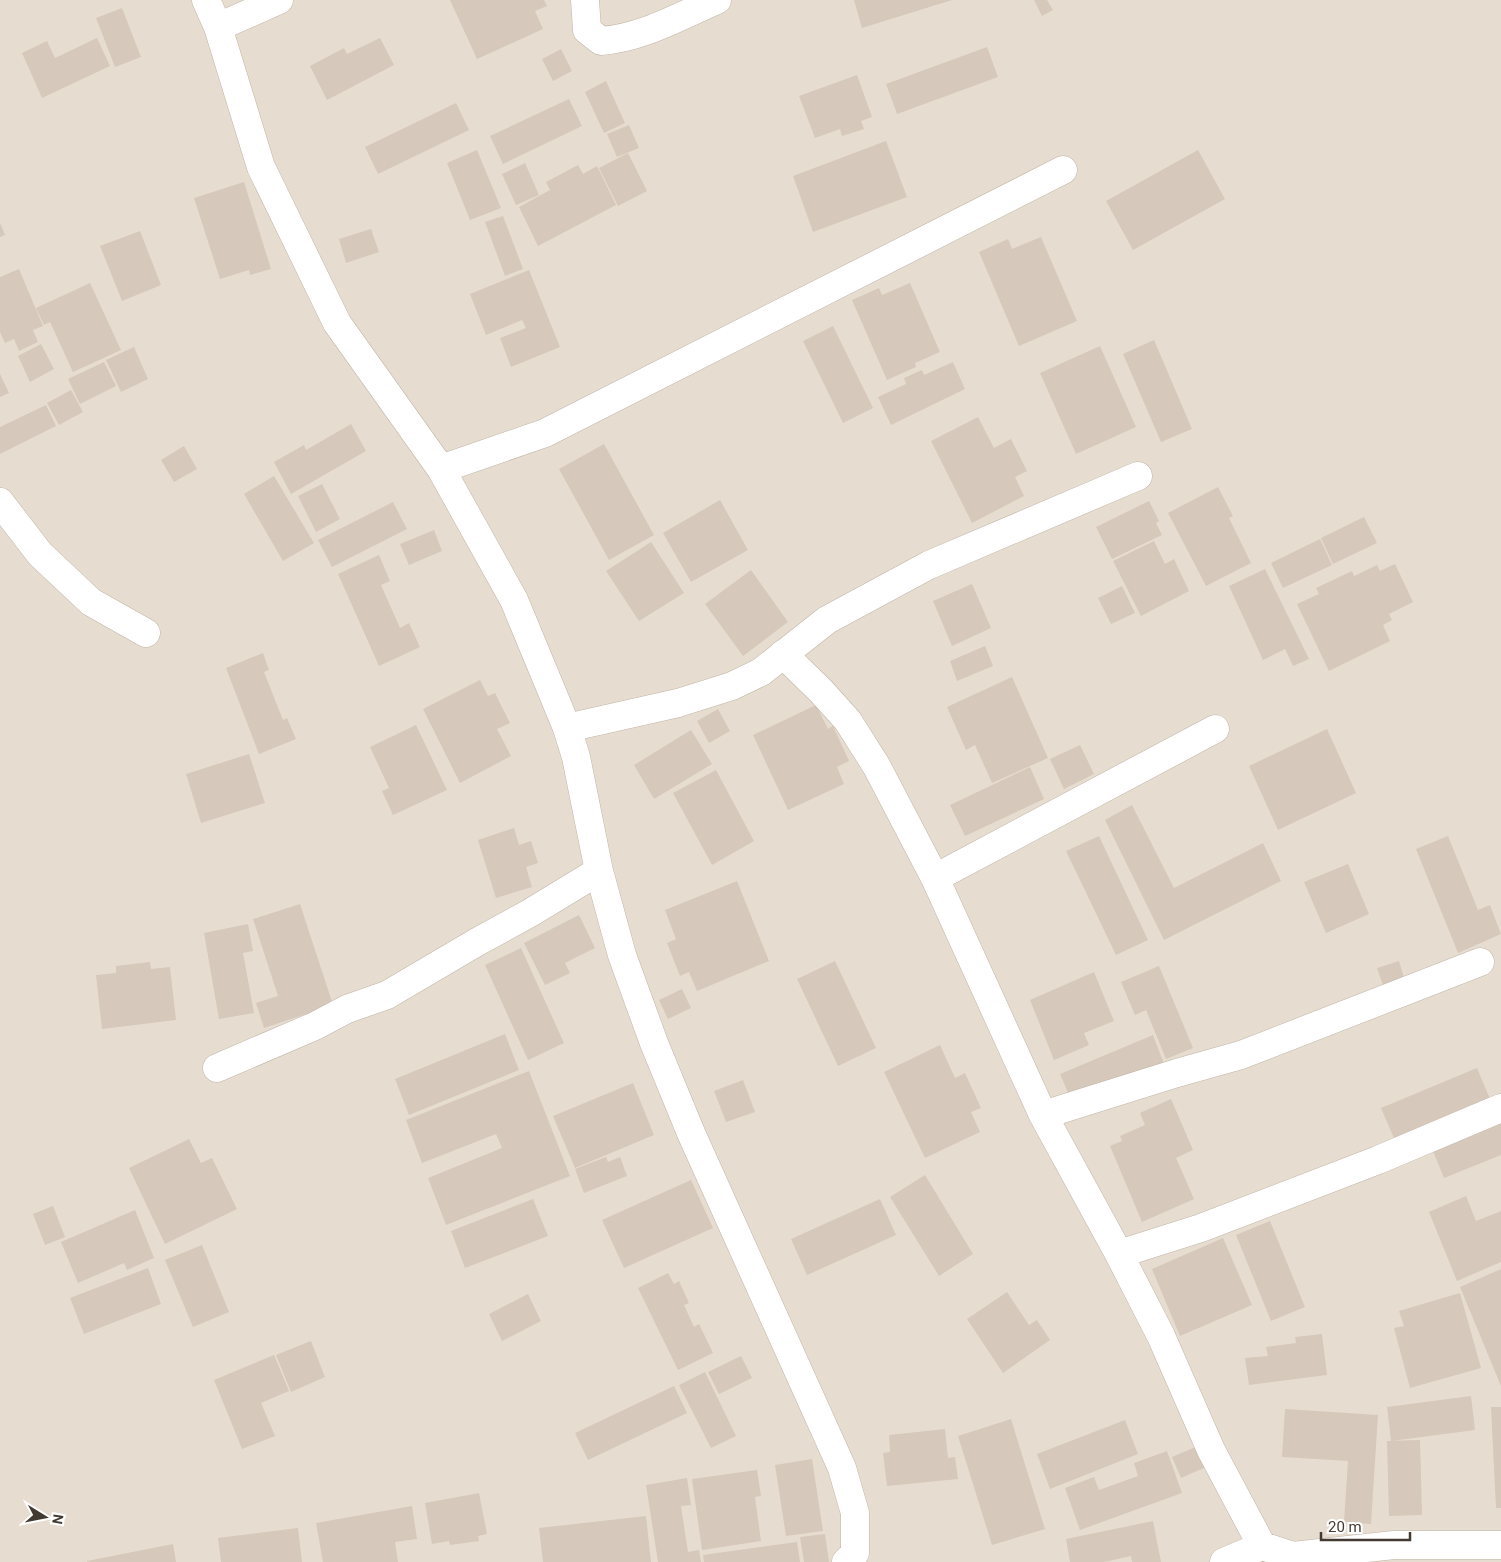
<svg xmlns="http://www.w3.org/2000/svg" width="1501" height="1562" font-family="Roboto,sans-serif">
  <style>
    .residential { fill: #e6ddd0 }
    .building { fill: #d6c8ba }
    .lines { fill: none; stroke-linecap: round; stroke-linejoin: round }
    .street-casing { stroke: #c0b5a7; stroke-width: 29 }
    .street { stroke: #fff; stroke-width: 28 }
  </style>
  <rect width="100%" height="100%" fill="#f1ebe2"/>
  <path class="residential" d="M 0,0 L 1501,0 L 1501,1562 L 0,1562 Z"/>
  <path class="building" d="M 450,0 L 544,0 L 547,6 L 535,11 L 543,29 L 477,59 Z
    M 854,0 L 952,0 L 862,28 Z
    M 1034,0 L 1047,0 L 1053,10 L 1042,16 Z
    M 122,8 L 141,57 L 115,67 L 96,18 Z
    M 97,38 L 110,66 L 42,98 L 22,53 L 47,41 L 55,58 Z
    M 380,38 L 394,65 L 327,100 L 310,66 L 344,48 L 347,54 Z
    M 987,47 L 998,77 L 897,114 L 886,84 Z
    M 561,49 L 572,71 L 553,81 L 542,59 Z
    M 857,75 L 872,117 L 861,121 L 864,129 L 842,136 L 840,129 L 815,138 L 799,96 Z
    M 606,81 L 625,123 L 604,133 L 585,92 Z
    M 569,99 L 582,126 L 503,164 L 490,136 Z
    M 456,103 L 469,130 L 378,174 L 365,147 Z
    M 629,125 L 639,148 L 617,157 L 607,134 Z
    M 886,141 L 907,197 L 813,232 L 793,176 Z
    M 477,150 L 501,208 L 470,220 L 447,163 Z
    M 1198,150 L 1225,199 L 1133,250 L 1106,201 Z
    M 628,153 L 647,191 L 618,206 L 599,168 Z
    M 525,163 L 539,195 L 516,205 L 502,174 Z
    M 578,165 L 583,174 L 597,166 L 616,205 L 538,246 L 519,207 L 550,190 L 546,182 Z
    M 244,182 L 271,269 L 250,275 L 249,270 L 220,279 L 194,198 Z
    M 503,216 L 523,269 L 505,276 L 485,222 Z
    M 0,223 L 5,235 L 0,237 Z
    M 371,229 L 379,252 L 346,263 L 339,239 Z
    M 140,231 L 161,285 L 122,301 L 100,246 Z
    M 1041,237 L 1077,321 L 1019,346 L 979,252 L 1008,239 L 1012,249 Z
    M 19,269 L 43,326 L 33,330 L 38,342 L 19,351 L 14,339 L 5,343 L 0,332 L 0,277 Z
    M 529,270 L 560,347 L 511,367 L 500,338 L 526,328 L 522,320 L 486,335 L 470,294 Z
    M 90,283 L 121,350 L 73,372 L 50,322 L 44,325 L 36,308 Z
    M 910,283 L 940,352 L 915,363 L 916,367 L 887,380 L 852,300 L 879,288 L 882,295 Z
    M 833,326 L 873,408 L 843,423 L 803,341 Z
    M 1154,340 L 1192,429 L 1161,442 L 1123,354 Z
    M 41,344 L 54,369 L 30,382 L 18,356 Z
    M 1100,346 L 1136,427 L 1076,454 L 1040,373 Z
    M 134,347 L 148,379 L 121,392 L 106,360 Z
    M 104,362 L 116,386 L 80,404 L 68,379 Z
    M 953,362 L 965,389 L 891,425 L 878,397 L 906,384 L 904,378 L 922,370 L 924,375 Z
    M 0,374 L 9,393 L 0,397 Z
    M 71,390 L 83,412 L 59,425 L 47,403 Z
    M 46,405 L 56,426 L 0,454 L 0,427 Z
    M 978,417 L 994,448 L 1011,439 L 1027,471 L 1015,477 L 1024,496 L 972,523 L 931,441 Z
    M 351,424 L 366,451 L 291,494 L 274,462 L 304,445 L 306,450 Z
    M 604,444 L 654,535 L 609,560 L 559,469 Z
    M 184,446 L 197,469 L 174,482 L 161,460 Z
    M 274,476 L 314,543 L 283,561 L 244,494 Z
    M 322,484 L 340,519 L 316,532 L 298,496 Z
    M 1218,487 L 1233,516 L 1229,518 L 1251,563 L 1206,586 L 1168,513 Z
    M 720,500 L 748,550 L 691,582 L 663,533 Z
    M 1149,501 L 1159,521 L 1156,523 L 1162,535 L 1112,559 L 1096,527 Z
    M 393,502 L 407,529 L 332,567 L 318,540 Z
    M 1364,517 L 1377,543 L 1333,564 L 1321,538 Z
    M 434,530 L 442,551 L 409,565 L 400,544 Z
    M 1320,539 L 1332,565 L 1283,588 L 1271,563 Z
    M 1154,541 L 1165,564 L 1174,559 L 1189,591 L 1141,616 L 1113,561 Z
    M 651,542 L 684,593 L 639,621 L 606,571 Z
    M 379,555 L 390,581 L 381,585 L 400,628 L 409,623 L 420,647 L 379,666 L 338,574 Z
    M 1395,564 L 1413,602 L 1389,614 L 1392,620 L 1383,625 L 1390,641 L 1329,671 L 1297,604 L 1319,594 L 1316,588 L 1352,571 L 1354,576 L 1377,565 L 1380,571 Z
    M 1265,569 L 1309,659 L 1293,666 L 1285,649 L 1263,660 L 1229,586 Z
    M 751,570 L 788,622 L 743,656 L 705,604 Z
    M 972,584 L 991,628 L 952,646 L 933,601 Z
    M 1122,586 L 1135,613 L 1111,624 L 1098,598 Z
    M 985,646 L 993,666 L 957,681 L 950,661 Z
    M 263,653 L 269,670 L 264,672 L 283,720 L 287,718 L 296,739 L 259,754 L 226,668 Z
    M 1012,677 L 1048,758 L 992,783 L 975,745 L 966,750 L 947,707 Z
    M 480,680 L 488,696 L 495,693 L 510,723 L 497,729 L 511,756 L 460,783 L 423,709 Z
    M 816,705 L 828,729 L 833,726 L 849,761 L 837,767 L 844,784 L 788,810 L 753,735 Z
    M 718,709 L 730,731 L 709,743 L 697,721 Z
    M 416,725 L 447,790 L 393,815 L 382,791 L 389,788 L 370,747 Z
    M 1327,729 L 1356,793 L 1278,830 L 1249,766 Z
    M 691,730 L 712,764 L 654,799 L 634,765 Z
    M 1080,745 L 1094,774 L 1064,789 L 1050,759 Z
    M 249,754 L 265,803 L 201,823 L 186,774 Z
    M 1030,767 L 1044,799 L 965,836 L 950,805 Z
    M 716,770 L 754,841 L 712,865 L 673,793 Z
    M 1132,805 L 1174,888 L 1263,843 L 1281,881 L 1164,940 L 1105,820 Z
    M 514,828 L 519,845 L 531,841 L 538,863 L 526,867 L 532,887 L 496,898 L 478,840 Z
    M 1099,836 L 1148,940 L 1116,955 L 1066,851 Z
    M 1448,836 L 1478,910 L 1490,905 L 1501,934 L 1458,953 L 1416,849 Z
    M 1348,864 L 1369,914 L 1326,933 L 1304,882 Z
    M 737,881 L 769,961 L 697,991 L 689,972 L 680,976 L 667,943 L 676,939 L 665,910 Z
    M 300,904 L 333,1005 L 264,1028 L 256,1003 L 278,996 L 253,919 Z
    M 579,915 L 595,948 L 565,963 L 570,973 L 545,985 L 524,943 Z
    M 248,924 L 253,951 L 243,953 L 254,1013 L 219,1019 L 204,933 Z
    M 521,948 L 564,1043 L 528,1060 L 485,965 Z
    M 835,961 L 876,1048 L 838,1066 L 797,979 Z
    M 1399,961 L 1405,981 L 1384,988 L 1377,968 Z
    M 150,962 L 151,969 L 170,967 L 176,1020 L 102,1029 L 96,975 L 116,973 L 116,966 Z
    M 1159,966 L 1193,1048 L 1166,1059 L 1146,1010 L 1135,1015 L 1121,982 Z
    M 1094,972 L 1114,1021 L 1084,1033 L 1089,1045 L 1054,1060 L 1030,1000 Z
    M 682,989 L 691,1008 L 668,1019 L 659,1000 Z
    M 505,1034 L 519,1070 L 409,1115 L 395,1079 Z
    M 1153,1035 L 1164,1064 L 1072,1102 L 1060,1074 Z
    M 940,1045 L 955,1078 L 965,1073 L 981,1108 L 971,1112 L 980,1132 L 925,1158 L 884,1072 Z
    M 1477,1068 L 1492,1104 L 1396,1143 L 1381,1108 Z
    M 529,1071 L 570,1176 L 446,1225 L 428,1178 L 502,1148 L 496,1134 L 422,1163 L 406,1120 Z
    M 743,1080 L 755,1112 L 726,1122 L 714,1091 Z
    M 633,1083 L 654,1135 L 575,1168 L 553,1116 Z
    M 1171,1099 L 1193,1150 L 1176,1158 L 1194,1199 L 1142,1222 L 1110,1146 L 1122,1141 L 1120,1136 L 1145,1125 L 1140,1113 Z
    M 1501,1124 L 1501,1155 L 1444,1178 L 1433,1151 Z
    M 189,1139 L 201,1163 L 212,1158 L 237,1209 L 165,1244 L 129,1168 Z
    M 606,1157 L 608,1162 L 620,1157 L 627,1176 L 584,1193 L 575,1169 Z
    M 925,1175 L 973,1254 L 939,1276 L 890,1197 Z
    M 691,1180 L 713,1228 L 624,1268 L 602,1220 Z
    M 1466,1196 L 1476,1221 L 1501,1211 L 1501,1262 L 1457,1281 L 1429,1212 Z
    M 533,1199 L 548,1236 L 465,1268 L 451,1231 Z
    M 880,1199 L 896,1235 L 807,1275 L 791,1239 Z
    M 53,1206 L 65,1237 L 45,1245 L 33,1214 Z
    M 135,1210 L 154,1258 L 127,1270 L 124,1263 L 78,1283 L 61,1242 Z
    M 1270,1221 L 1305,1307 L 1271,1321 L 1236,1235 Z
    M 1223,1238 L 1252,1305 L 1180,1336 L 1152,1269 Z
    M 202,1245 L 229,1312 L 193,1327 L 165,1260 Z
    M 148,1268 L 161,1304 L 84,1334 L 70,1298 Z
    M 1501,1269 L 1501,1386 L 1460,1287 Z
    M 668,1273 L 674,1284 L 679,1281 L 689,1303 L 684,1305 L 694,1327 L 699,1324 L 713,1353 L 678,1370 L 638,1288 Z
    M 1007,1292 L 1029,1325 L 1037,1320 L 1050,1340 L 1003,1373 L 967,1319 Z
    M 1460,1293 L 1481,1368 L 1410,1388 L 1394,1328 L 1404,1326 L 1399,1311 Z
    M 528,1294 L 541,1321 L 502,1341 L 489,1314 Z
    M 1322,1334 L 1327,1375 L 1249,1385 L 1245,1358 L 1268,1356 L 1266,1347 L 1296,1343 L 1295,1337 Z
    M 311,1341 L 325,1377 L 291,1392 L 276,1355 Z
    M 274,1355 L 289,1391 L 261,1403 L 275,1436 L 242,1449 L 214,1380 Z
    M 741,1356 L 752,1378 L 719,1394 L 708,1372 Z
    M 705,1372 L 736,1436 L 711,1448 L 679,1385 Z
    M 674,1386 L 687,1413 L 588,1460 L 575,1433 Z
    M 1471,1396 L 1475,1430 L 1391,1441 L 1387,1407 Z
    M 1491,1407 L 1501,1407 L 1501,1508 L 1496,1508 Z
    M 1285,1409 L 1378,1415 L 1371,1524 L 1344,1522 L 1348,1461 L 1282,1457 Z
    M 1011,1419 L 1045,1529 L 992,1545 L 958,1436 Z
    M 1125,1420 L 1138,1454 L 1050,1489 L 1037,1454 Z
    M 945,1429 L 948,1458 L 955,1457 L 958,1479 L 887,1486 L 883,1453 L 890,1452 L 889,1435 Z
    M 1420,1440 L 1422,1515 L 1389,1516 L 1387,1441 Z
    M 1198,1446 L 1206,1467 L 1181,1478 L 1172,1457 Z
    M 1167,1451 L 1182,1493 L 1080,1530 L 1065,1488 L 1094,1477 L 1099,1490 L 1138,1476 L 1134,1463 Z
    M 812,1459 L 823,1531 L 786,1536 L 775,1465 Z
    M 757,1470 L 761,1496 L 755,1497 L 761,1541 L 702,1550 L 692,1479 Z
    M 687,1478 L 691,1505 L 681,1506 L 688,1552 L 699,1550 L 701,1562 L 658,1562 L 646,1485 Z
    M 479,1493 L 487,1534 L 478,1536 L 479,1541 L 450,1545 L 449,1541 L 432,1544 L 425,1503 Z
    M 412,1506 L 417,1539 L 395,1542 L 398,1562 L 323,1562 L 316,1523 Z
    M 646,1516 L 651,1562 L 543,1562 L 539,1528 Z
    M 1153,1521 L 1161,1562 L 1132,1562 L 1131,1556 L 1104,1562 L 1070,1562 L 1066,1539 Z
    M 298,1528 L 302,1562 L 221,1562 L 218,1538 Z
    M 825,1534 L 829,1562 L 804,1562 L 800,1537 Z
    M 797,1542 L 800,1562 L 704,1562 L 703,1555 Z
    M 173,1544 L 176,1562 L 87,1562 L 87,1561 Z"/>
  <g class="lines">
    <g class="street-casing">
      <path id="street" d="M 206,0 L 218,27 L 261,167 L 337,323 L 441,469 L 514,600 L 567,728 L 576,757 L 599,871 L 622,955 L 654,1043 L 691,1133 L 842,1468 L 855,1513 L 855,1553 L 846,1562
        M 585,0 L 587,30 L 601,41 C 642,38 680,16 717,0
        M 218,27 L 279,0
        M 441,469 L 545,433 L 1063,170
        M 0,502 L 40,554 L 91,602 L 146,633
        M 783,654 L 821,691 L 848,721 L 877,767 L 935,878 L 1043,1115 L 1119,1254 L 1161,1336 L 1211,1450 L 1262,1546
        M 567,728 L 678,703 L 732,686 L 761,672 L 827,620 L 929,565 L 1138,476
        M 935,878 L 1215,729
        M 217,1068 L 315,1026 L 347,1009 L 387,995 L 477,942 L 530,913 L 599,871
        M 1043,1115 L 1177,1073 L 1241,1055 L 1480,962
        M 1119,1254 L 1201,1228 L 1378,1160 L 1501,1108
        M 1224,1562 L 1262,1546 L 1293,1556 L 1394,1545 L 1501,1545"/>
    </g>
    <use href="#street" class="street"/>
  </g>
  <g transform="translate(45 1517) rotate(100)" stroke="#ffffff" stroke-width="4" paint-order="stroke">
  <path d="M0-4L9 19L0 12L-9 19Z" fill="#433b32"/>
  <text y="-8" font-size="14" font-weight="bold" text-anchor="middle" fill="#433b32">N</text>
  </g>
  <path d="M1321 1532v8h89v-8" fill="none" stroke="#433b32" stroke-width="2.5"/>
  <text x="1328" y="1532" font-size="15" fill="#433b32" stroke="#ffffff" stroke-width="4" paint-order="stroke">20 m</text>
</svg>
